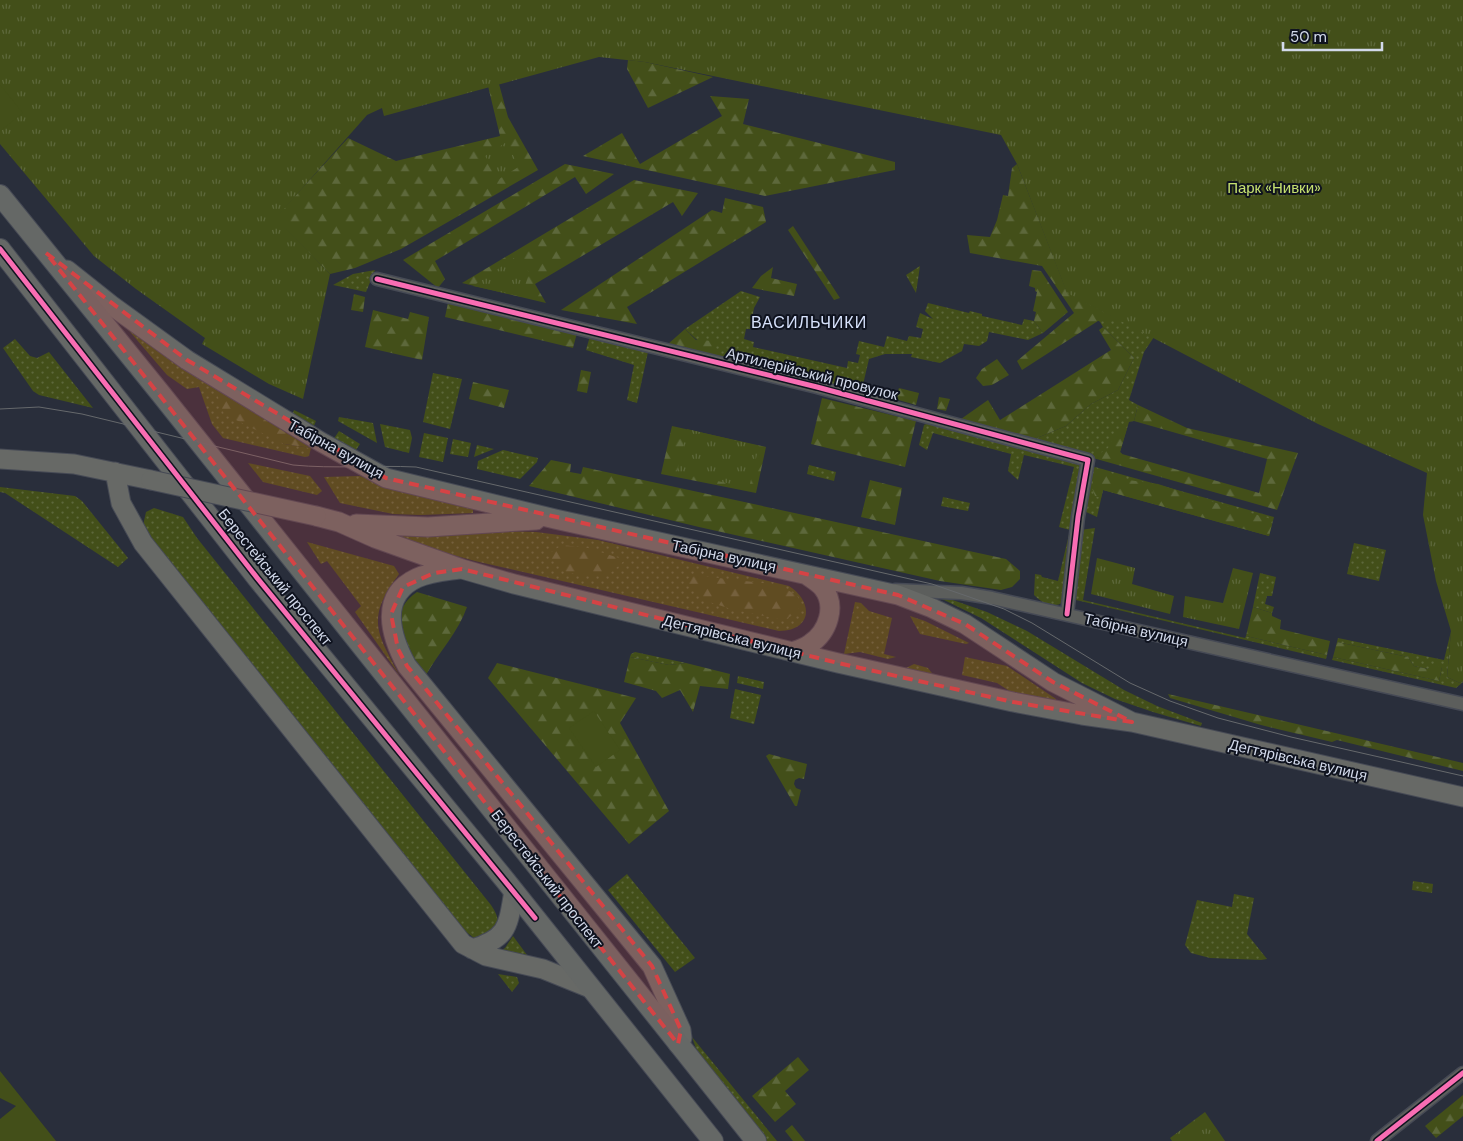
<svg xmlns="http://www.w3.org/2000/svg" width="1463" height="1141" font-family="'DM Sans',sans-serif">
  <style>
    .grass { fill: url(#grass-dots) }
    .forest { fill: url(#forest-firs) }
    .park { fill: url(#park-tufts) }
    .pitch { fill: #434f19 }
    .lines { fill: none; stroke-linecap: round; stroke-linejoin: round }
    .minor-casing { stroke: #464a55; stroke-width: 15 }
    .secondary-casing { stroke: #464a55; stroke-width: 21 }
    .primary-casing { stroke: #464a55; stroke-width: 22 }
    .minor { stroke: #5c5e5c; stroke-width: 12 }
    .secondary { stroke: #676966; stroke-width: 19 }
    .primary { stroke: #656866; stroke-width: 20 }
    .tram { stroke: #66696c; stroke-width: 1 }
    .secondary-bridge-casing { stroke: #464a55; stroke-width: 21; stroke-linecap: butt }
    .secondary-bridge { stroke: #676966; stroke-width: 19 }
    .cycleway-casing { stroke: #0f131f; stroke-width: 8 }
    .cycleway { stroke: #f96db3; stroke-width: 5 }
    .marked { fill: #d54345; fill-opacity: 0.2; stroke: #d54345; stroke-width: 4; stroke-dasharray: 10 6; stroke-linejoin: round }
    .labels { text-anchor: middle; stroke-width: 4; stroke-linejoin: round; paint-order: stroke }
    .park-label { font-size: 15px; fill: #c6e170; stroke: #0f131f }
    .street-label { font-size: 15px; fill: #d2d9ea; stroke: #0f131f }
    .neighbourhood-label { font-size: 16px; letter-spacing: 1px; fill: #d7e2fc; stroke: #0f131f }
  </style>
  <defs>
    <pattern id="grass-dots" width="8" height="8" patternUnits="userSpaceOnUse" patternTransform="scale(1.25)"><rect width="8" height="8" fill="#434f19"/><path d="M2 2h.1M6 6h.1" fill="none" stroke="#5d683b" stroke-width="1.8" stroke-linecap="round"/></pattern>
    <pattern id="forest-firs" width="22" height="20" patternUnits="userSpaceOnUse" patternTransform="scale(1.25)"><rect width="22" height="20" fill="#434f19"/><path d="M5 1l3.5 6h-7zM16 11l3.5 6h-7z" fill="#5d683b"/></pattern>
    <pattern id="park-tufts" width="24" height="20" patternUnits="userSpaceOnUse" patternTransform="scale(1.25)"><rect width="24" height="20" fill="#434f19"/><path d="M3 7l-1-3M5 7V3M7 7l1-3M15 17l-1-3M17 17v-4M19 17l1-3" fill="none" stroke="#5d683b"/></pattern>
  </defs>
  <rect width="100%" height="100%" fill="#292e3b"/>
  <path class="grass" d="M 920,266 L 916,293 L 906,275 Z
    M 375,270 L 366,292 L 333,285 L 353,274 Z
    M 741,291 L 760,297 L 754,308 L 750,329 L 746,329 L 744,339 L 754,342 L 753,347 L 847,368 L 848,361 L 858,363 L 860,355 L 856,354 L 859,341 L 884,347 L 887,336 L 907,341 L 909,336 L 921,338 L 923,329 L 916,327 L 920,313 L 933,319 L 925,311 L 928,303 L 969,313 L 970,311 L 982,314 L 982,316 L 1022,325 L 1024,319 L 1034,321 L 1043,333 L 1028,340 L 989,332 L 987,341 L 979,346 L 964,344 L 962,351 L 940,363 L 911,357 L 912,354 L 885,354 L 869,359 L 861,393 L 717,358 L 685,329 Z
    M 1067,293 L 1154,337 L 1144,352 L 1129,400 L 1138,405 L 1134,421 L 1129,422 L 1120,452 L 1122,454 L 1093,458 L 1032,440 L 1066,426 L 1091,404 L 1118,390 L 1134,358 L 1103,327 L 1100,322 Z
    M 125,326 L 215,388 L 284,444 L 311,448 L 309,456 L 305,457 L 223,438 L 212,424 L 199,387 L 187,389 L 167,375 Z
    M 590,336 L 648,352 L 637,403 L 627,400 L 634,365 L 586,350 Z
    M 15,339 L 30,356 L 37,358 L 49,352 L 93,408 L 39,395 L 33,391 L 3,348 Z
    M 433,373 L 462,379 L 450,429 L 423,422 Z
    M 294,410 L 316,421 L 313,428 L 292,415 Z
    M 339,417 L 373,423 L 377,443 L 338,421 Z
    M 928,423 L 1081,462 L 1064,602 C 1052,609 1044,604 1034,595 L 1035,574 L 1041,575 L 1042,577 L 1058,581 L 1070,530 L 1059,527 L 1074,467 L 1024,455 L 1018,480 L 1008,471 L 1011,454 L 933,433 L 927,450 L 919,445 L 924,425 Z
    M 380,424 L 410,430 L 412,438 L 409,453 L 385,447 Z
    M 339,431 L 360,444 L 354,453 L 333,440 Z
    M 424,433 L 448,438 L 443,462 L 419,457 Z
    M 453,439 L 471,443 L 468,457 L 450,454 Z
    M 477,445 L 494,449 L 474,457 Z
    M 503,450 L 538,458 L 537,462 L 520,479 L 477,469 L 478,461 Z
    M 248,463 L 310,476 L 322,491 L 317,495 L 263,482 Z
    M 809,465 L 836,472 L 834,481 L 807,474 Z
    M 1095,467 L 1274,517 L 1269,536 L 1103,490 L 1097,517 L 1084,511 L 1089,471 Z
    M 360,476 L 384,485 L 473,509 L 473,513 L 421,515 L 393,514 L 340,503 L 324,477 Z
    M 0,487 L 75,496 L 82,501 L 128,558 L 118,567 L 5,493 L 0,492 Z
    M 943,497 L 970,503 L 968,511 L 941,506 Z
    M 154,508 L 183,517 L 197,538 L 491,905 C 503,923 498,927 483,939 L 474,938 L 465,931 L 144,532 L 144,521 L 146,512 Z
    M 1095,528 L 1083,600 L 1245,638 L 1246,636 L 1327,655 L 1326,659 L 1076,600 L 1074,598 L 1080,530 Z
    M 499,531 L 536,532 L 598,540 L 789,586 C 814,602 812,631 779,631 L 475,561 L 376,534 Z
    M 307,542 L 394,566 L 399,574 C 366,618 376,632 400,676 L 355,612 L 361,606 L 327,561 L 321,564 Z
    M 1354,543 L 1386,550 L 1379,581 L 1347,574 Z
    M 1260,573 L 1276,577 L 1272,596 L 1267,596 L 1265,604 L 1274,607 L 1272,613 L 1253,607 Z
    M 944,597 L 987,612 L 1027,631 L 1124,690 L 1157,706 L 1202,723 L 1201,726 L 1153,712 L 1115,699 L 1082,683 L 981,618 L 942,599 Z
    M 855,602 L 861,603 L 869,611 L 892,618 L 884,654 L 896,657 L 888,659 L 860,652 L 844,654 Z
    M 910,616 L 925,621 L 969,643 L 966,644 L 920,634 Z
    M 1451,631 L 1447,677 L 1460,683 L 1463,681 L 1463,682 L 1456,688 L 1332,660 L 1333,657 L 1439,681 L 1442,667 L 1428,669 L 1414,666 L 1408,657 L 1337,642 L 1338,638 L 1444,660 Z
    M 635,652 L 686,663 L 669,665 L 630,657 L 631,654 Z
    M 965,657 L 1007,666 L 1056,699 L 1056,702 L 1014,694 L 997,683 L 962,675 Z
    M 914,664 L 928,668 L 934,676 L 904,669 Z
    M 738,676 L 764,682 L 763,689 L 737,683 Z
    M 735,689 L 761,695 L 754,724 L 730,718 Z
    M 627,874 L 695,958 L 675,972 L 608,890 Z
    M 1413,881 L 1433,884 L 1432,893 L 1412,890 Z
    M 1234,894 L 1254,898 L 1247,934 L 1267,959 L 1261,960 L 1210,958 L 1191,953 L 1185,945 L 1197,900 L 1232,907 Z
    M 513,936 L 530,959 L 498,952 L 505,948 Z
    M 498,974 L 517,977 L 519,983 L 512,992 Z
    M 692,1037 L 777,1141 L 765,1141 L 699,1057 Z"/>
  <path class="forest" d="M 628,60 L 645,62 L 713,77 L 648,108 L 627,69 Z
    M 499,84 L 508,117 L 538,170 L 401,249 L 355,268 L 330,274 L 275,218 L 348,138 L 396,161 L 500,136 L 488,86 Z
    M 710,96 L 749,99 L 743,124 L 895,162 L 895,170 L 765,196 L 583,156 L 622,133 L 640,164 L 722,116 Z
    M 565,164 L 614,174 L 586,194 L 575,177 L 435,261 L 445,279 L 438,288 L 403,260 Z
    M 1017,164 L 1067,292 L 1116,319 L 1098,321 L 1022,370 L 1017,361 L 1074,313 L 1042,266 L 970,253 L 967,235 L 990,237 L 997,220 L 1003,195 L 1008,196 L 1012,168 Z
    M 634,180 L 698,193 L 682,216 L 673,202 L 535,284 L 546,303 L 462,283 Z
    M 725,198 L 763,207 L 766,222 L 627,307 L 637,324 L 561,310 L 712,210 L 722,213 Z
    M 793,226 L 840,298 L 834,300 L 788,230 Z
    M 773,267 L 771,278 L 797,284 L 794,296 L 752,288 L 761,276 Z
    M 1032,270 L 1041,271 L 1068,312 L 1043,333 L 1034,321 L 1036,312 L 1033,311 L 1037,292 L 1035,291 L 1035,288 L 1029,286 Z
    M 354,294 L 365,297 L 363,312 L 351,310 Z
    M 448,303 L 577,333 L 573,348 L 445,317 Z
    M 373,310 L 408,319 L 410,312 L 429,317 L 422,360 L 365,347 Z
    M 1103,327 L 1134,358 L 1118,390 L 1091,404 L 1066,426 L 1032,440 L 961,419 L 988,400 L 1000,420 L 1111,350 L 1099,330 Z
    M 685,329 L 696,340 L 715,341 L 717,358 L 668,344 Z
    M 997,359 L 1009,375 L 992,385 L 983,386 L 976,378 L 982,369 Z
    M 581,370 L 591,372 L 587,393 L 577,391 Z
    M 473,382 L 509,390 L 504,408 L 469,399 Z
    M 215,388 L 311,448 L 284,444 L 224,414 Z
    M 899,388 L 919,393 L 916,405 L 895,399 Z
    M 939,397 L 950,399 L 946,411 L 937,409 Z
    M 822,398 L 916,421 L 905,467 L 811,444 Z
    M 1138,405 L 1187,428 L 1298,453 L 1277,510 L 1093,458 L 1108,448 L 1118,429 L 1127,428 L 1120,452 L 1122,454 L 1259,493 L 1267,459 L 1134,421 Z
    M 672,426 L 766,447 L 756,493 L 661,474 Z
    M 551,460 L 571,464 L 570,472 L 581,474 L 583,467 L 1006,559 L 1020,571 L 1020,579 L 1012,587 L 1001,590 L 940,581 L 699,527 L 529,486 Z
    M 1101,469 L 1128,480 L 1158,484 L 1213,502 L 1268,518 L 1272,524 L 1269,536 L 1103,490 L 1101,498 L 1095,496 L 1092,488 L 1094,474 Z
    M 870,480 L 902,488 L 895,525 L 861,517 Z
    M 562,545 L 588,548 L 625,560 L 607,576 L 567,573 L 547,555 Z
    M 693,575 L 778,585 L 793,593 L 798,597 L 800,605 L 797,613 L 783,620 L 731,609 L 703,600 L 685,581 Z
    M 417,592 L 467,607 C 459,631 439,652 426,675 C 419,665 406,654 402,643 C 395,622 399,604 417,592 Z
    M 1253,607 L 1272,613 L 1272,616 L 1281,620 L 1280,629 L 1330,641 L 1327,655 L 1246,636 Z
    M 1337,642 L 1408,657 L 1414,666 L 1428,669 L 1433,665 L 1442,667 L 1439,681 L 1333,657 Z
    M 630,657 L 669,665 L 686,663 L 730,674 L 728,689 L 700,686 L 693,712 L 680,690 L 662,698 L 656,691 L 624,682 Z
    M 497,663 L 636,698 L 620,723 L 669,811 L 629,844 L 488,678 Z
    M 1168,694 L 1463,763 L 1463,771 L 1337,740 L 1332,742 L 1261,725 L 1170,698 Z
    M 769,754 L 807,764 L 804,779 L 799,778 L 795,780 L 794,784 L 796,788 L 801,790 L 797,806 L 795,806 L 766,756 Z
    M 798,1057 L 809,1070 L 785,1091 L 796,1104 L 775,1122 L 752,1096 Z
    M 1463,1095 L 1463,1116 L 1436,1138 L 1425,1126 Z
    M 792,1125 L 805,1141 L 793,1141 L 785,1131 Z"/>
  <path class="park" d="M 0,0 L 1463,0 L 1463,681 L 1460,683 L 1447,677 L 1451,631 L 1436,581 L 1423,515 L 1427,473 L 1318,424 L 1067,293 L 1017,164 L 1001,135 L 645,62 L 599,57 L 384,116 L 382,108 L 367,115 L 360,123 L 276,218 L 330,274 L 303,399 L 269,384 L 202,344 L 205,338 L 136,289 L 94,256 L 0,144 Z
    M 505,143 L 520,166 L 499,179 L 485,156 Z
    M 514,258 L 529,272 L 522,297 L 473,286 Z
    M 687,429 L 759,446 L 749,488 L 677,472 Z
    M 1097,558 L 1135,568 L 1132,584 L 1174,596 L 1170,614 L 1091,594 Z
    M 1233,568 L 1253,573 L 1239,629 L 1183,617 L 1185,596 L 1223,603 Z
    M 1205,1112 L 1225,1141 L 1172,1141 L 1170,1138 Z"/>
  <path class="pitch" d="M 0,85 L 23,113 L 0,131 Z
    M 594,711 L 620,750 L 596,767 L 569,728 Z
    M 0,1071 L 56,1141 L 0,1141 L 0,1119 L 16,1106 L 0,1098 Z"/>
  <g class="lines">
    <g class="minor-casing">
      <path id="minor" d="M 377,279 L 817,387 L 1088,460 L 1078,517 L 1067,614
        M 895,590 L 961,593 L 992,598 L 1463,704
        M 1377,1141 L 1463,1073"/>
    </g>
    <g class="secondary-casing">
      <path id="secondary" d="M 67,270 L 111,305 L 187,360 L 321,442 L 386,478 L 555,519 L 898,595 L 932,608 L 965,624 L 1053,682 L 1132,722
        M 0,459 L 74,464 L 151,480
        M 115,472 L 121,503 L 143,543 L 463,944 L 486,956 L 543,969 L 590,988
        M 316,516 L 339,522 L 375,538 L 462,569 L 514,584 L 838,663 L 1013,702 L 1082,715 L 1132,722 L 1463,797
        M 356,524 L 428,527 L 536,520
        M 459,569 C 445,571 430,572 417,578 C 378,596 391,637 407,666 L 652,966 L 681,1030 L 682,1038 L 678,1044
        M 792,652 C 798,650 805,648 810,644 C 828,632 837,606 823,588 C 819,583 812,579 807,575
        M 472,949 C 509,938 508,925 514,891"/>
    </g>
    <g class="primary-casing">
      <path id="primary" d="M 0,195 L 161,394 L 756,1141
        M 0,249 L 258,579 L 505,880 L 713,1141"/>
    </g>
    <use href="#minor" class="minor"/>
    <use href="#secondary" class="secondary"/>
    <use href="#primary" class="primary"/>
    <path class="tram" d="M 0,409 L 39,407 L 82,414 L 293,465 C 334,469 375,465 416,467 L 932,584 L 1004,609 L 1032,623 L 1130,683 L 1170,701 L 1218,718 L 1291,737 L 1463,776"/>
    <g class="secondary-bridge-casing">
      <path id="secondary-bridge" d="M 151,480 L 316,516"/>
    </g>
    <use href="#secondary-bridge" class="secondary-bridge"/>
    <g class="cycleway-casing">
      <path id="cycleway" d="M 0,249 L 258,579 L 535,918
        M 377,279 L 817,387 L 1088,460 L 1078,517 L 1067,614
        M 1377,1141 L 1463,1073"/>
    </g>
    <use href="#cycleway" class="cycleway"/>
  </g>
  <path class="marked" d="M 46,253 L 187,360 L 386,478 L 898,595 L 965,624 L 1053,682 L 1132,722 L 1013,702 L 838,663 L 462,569 L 434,573 L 403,587 L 391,614 L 398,649 L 407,666 L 652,966 L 681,1030 L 678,1044 Z"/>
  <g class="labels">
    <g class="park-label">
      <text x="1274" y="193">Парк «Нивки»</text>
    </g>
    <g class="street-label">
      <text transform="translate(812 374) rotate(14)" y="5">Артилерійський провулок</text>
      <text transform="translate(336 449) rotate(29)" y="5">Табірна вулиця</text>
      <text transform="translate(724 556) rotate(12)" y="5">Табірна вулиця</text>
      <text transform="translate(275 577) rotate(51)" y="5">Берестейський проспект</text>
      <text transform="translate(1136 630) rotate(13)" y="5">Табірна вулиця</text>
      <text transform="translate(732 637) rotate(14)" y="5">Дегтярівська вулиця</text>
      <text transform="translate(1298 760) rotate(13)" y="5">Дегтярівська вулиця</text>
      <text transform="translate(547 879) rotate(52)" y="5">Берестейський проспект</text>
    </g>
    <g class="neighbourhood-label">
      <text x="809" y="328">ВАСИЛЬЧИКИ</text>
    </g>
  </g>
  <path d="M1283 42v8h99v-8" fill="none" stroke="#d2d9ea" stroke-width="2.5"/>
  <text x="1290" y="42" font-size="15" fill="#d2d9ea" stroke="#0f131f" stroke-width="4" paint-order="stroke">50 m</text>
</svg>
